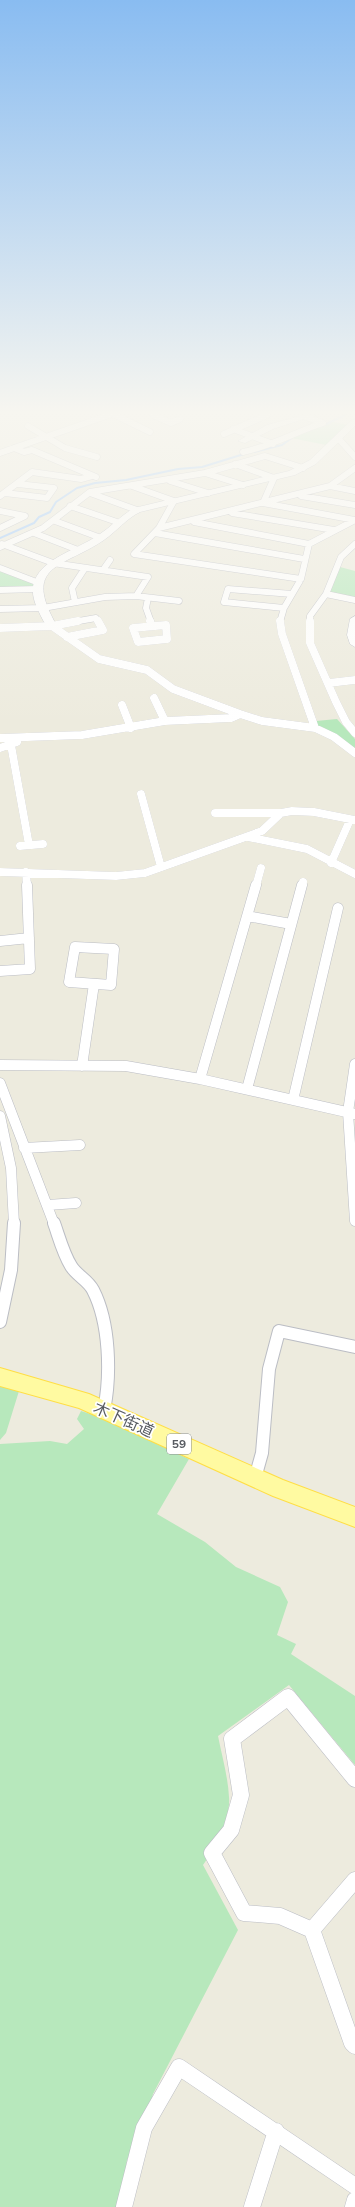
<svg xmlns="http://www.w3.org/2000/svg" width="355" height="2207" font-family="'Nunito Sans','Noto Sans JP',sans-serif">
  <style>
    .green { fill: #b7e8bc }
    .lines { fill: none; stroke-linecap: round; stroke-linejoin: round }
    .stream { stroke: #9cc9ff; stroke-width: 2 }
    .street-far4-casing { stroke: #bbbdc4; stroke-width: 7 }
    .street-far3-casing { stroke: #bbbdc4; stroke-width: 8 }
    .street-far2-casing { stroke: #bbbdc4; stroke-width: 11 }
    .street-far1-casing { stroke: #bbbdc4; stroke-width: 14 }
    .street-casing { stroke: #bbbdc4; stroke-width: 17 }
    .secondary-casing { stroke: #bbbec6; stroke-width: 1 }
    .primary-casing { stroke: #ffde45; stroke-width: 2 }
    .street-far4 { stroke: #fff; stroke-width: 6 }
    .street-far3 { stroke: #fff; stroke-width: 8 }
    .street-far2 { stroke: #fff; stroke-width: 10 }
    .street-far1 { stroke: #fff; stroke-width: 12 }
    .street { stroke: #fff; stroke-width: 16 }
    .secondary { fill: #fff; fill-rule: evenodd }
    .primary { fill: #fffaa1; fill-rule: evenodd }
    .labels { text-anchor: middle; stroke-width: 3.5; stroke-linejoin: round; paint-order: stroke }
    .shield { fill: #fff; stroke: #898c90; stroke-width: 1 }
    .shield-label { font-size: 12px; font-weight: bold; fill: #575b61 }
    .near-street-label { font-size: 16px; fill: #575b61; stroke: #fff }
  </style>
  <rect width="100%" height="100%" fill="#edebde"/>
  <path class="green" d="M 330,421 L 348,425 L 326,445 L 291,438 Z
    M 340,567 L 355,571 L 355,599 L 329,593 Z
    M 0,570 L 33,584 L 33,586 L 0,588 Z
    M 337,719 L 355,739 L 355,751 L 318,726 L 316,721 Z
    M 0,1386 L 19,1391 L 6,1433 L 0,1440 Z
    M 81,1411 L 100,1417 L 189,1459 L 157,1514 L 205,1542 L 236,1567 L 280,1587 L 288,1602 L 277,1635 L 296,1644 L 291,1654 L 355,1696 L 355,1765 L 289,1685 L 218,1736 C 222,1756 228,1777 229,1797 C 231,1818 215,1849 203,1865 L 238,1930 L 153,2094 L 144,2128 L 127,2160 L 120,2207 L 0,2207 L 0,1444 L 50,1441 L 67,1444 L 84,1429 L 77,1419 Z"/>
  <g class="lines">
    <path class="stream" d="M 322,426 L 345,415
      M 254,452 L 282,445 L 296,435
      M 0,538 L 34,523 L 39,517 L 50,512 L 56,502 L 77,488 L 95,483 L 126,480 L 178,469 L 202,467 L 244,454"/>
    <g class="street-far4-casing">
      <path id="street-far4" d="M 115,415 L 150,432
        M 153,415 L 171,423 L 180,419
        M 28,426 L 65,448 L 97,457
        M 233,429 L 273,444
        M 224,434 L 267,415
        M 338,438 L 355,457
        M 14,448 L 24,452 L 32,450 L 96,477
        M 243,452 C 272,446 295,432 323,423 L 306,417
        M 0,453 L 109,415
        M 235,464 L 274,478 L 263,503 L 355,520
        M 205,473 L 243,485
        M 170,481 L 208,493
        M 132,486 L 174,501 L 159,528
        M 330,486 L 355,491
        M 5,493 L 47,498 L 54,488 L 18,484
        M 90,493 L 137,510
        M 0,496 L 32,472 L 81,479 L 92,476
        M 301,496 L 355,505
        M 70,506 L 117,522
        M 0,511 L 25,516 L 0,528
        M 232,513 L 334,530
        M 55,521 L 101,538
        M 194,522 L 309,544
        M 34,533 L 78,550
        M 155,533 L 304,559
        M 2,544 L 53,563 L 148,577 L 136,596
        M 0,547 L 43,528 L 90,492 L 205,473 L 265,456 L 303,468
        M 0,568 L 39,583
        M 103,570 L 110,560
        M 301,579 L 134,554 L 159,528 L 330,486 L 355,468
        M 0,590 L 38,589
        M 326,594 L 355,600
        M 148,598 L 146,608 L 151,622
        M 75,602 L 72,588 L 85,568
        M 284,608 L 224,602 L 228,589 L 292,594
        M 0,609 L 43,608 L 105,597 L 136,596 L 179,601
        M 73,622 L 96,618 L 98,622
        M 280,622 L 284,608 L 301,579 L 309,544 L 355,520
        M 310,622 L 310,616 L 326,594 L 341,557 L 355,544"/>
    </g>
    <g class="street-far3-casing">
      <path id="street-far3" d="M 150,621 L 152,626
        M 280,621 L 282,634 L 315,728
        M 310,621 L 310,643 L 336,702 L 346,722 L 355,733
        M 166,625 L 167,639 L 138,642 L 133,628 Z
        M 52,626 L 99,659 L 147,670 L 173,689 L 240,714
        M 0,628 L 52,626 L 78,621
        M 67,637 L 103,630 L 98,621
        M 329,683 L 355,680
        M 154,698 L 165,721
        M 122,705 L 131,728
        M 0,738 L 82,735 L 165,721 L 231,718 L 240,714 L 262,721 L 315,728 L 334,737 L 355,753
        M 11,745 L 29,845
        M 0,748 L 17,742
        M 141,794 L 161,867
        M 215,813 L 281,813
        M 248,837 L 307,849 L 355,874
        M 20,846 L 43,844
        M 331,863 L 350,820
        M 0,872 L 116,876 L 145,873 L 262,831 L 281,813 L 292,811 L 314,812 L 355,820
        M 26,872 L 27,886
        M 256,886 L 261,868
        M 302,886 L 303,882"/>
    </g>
    <g class="street-far2-casing">
      <path id="street-far2" d="M 247,916 L 291,924
        M 0,941 L 29,938
        M 75,947 L 114,949 L 111,985 L 69,982 Z
        M 0,971 L 30,969 L 27,885
        M 355,1064 L 348,1112 L 355,1221
        M 0,1065 L 126,1066 L 200,1079 L 355,1114
        M 82,1066 L 94,984
        M 200,1079 L 256,885
        M 0,1083 L 54,1224
        M 247,1089 L 302,885
        M 293,1100 L 338,908
        M 0,1116 L 11,1168 L 14,1224
        M 24,1148 L 80,1145
        M 48,1205 L 76,1203"/>
    </g>
    <g class="street-far1-casing">
      <path id="street-far1" d="M 54,1223 C 59,1237 63,1253 71,1266 C 76,1275 88,1280 93,1290 C 110,1323 111,1375 104,1410
        M 0,1322 L 11,1270 L 14,1223
        M 255,1478 L 262,1453 L 269,1369 L 279,1331 L 355,1347"/>
    </g>
    <g class="street-casing">
      <path id="street" d="M 355,1880 L 312,1930 L 352,2043 L 355,2046
        M 312,1930 L 280,1916 L 244,1913 L 212,1853 L 231,1830 L 241,1795 L 232,1739 L 288,1697 L 355,1779
        M 124,2207 L 144,2128 L 179,2067 L 355,2186
        M 252,2207 L 276,2131
        M 353,2207 L 355,2200"/>
    </g>
    <g class="secondary-casing">
      <path id="secondary" d="M 304,415 L 316,415 L 273,429 L 245,443 L 238,441 L 267,425 Z
        M 352,420 L 355,420 L 355,426 L 316,464 L 295,475 L 140,512 C 126,519 117,531 104,540 C 63,568 21,564 57,626 L 52,629 C 45,627 41,616 38,610 C 16,565 70,554 97,536 C 110,528 120,516 134,508 L 289,471 L 310,460 Z
        M 355,616 L 355,647 L 350,644 L 347,635 L 350,619 Z"/>
    </g>
    <g class="primary-casing">
      <path id="primary" d="M 0,1368 L 89,1394 L 283,1480 L 355,1507 L 355,1527 L 273,1496 L 79,1408 L 0,1386 Z"/>
    </g>
    <use href="#street-far4" class="street-far4"/>
    <use href="#street-far3" class="street-far3"/>
    <use href="#street-far2" class="street-far2"/>
    <use href="#street-far1" class="street-far1"/>
    <use href="#street" class="street"/>
    <use href="#secondary" class="secondary"/>
    <use href="#primary" class="primary"/>
  </g>
  <linearGradient id="sky" x2="0" y2="1"><stop stop-color="#89bcf1"/><stop offset="0.57" stop-color="#f7f6f0"/><stop offset="1" stop-color="#f7f6f0" stop-opacity="0"/></linearGradient>
  <rect width="355" height="724" fill="url(#sky)"/>
  <g class="labels">
    <rect class="shield" x="167" y="1434" width="24" height="20" rx="3"/>
    <g class="shield-label">
      <text x="179" y="1448">59</text>
    </g>
    <g class="near-street-label">
      <text transform="translate(124 1419) rotate(24)" y="6">木下街道</text>
    </g>
  </g>
</svg>
